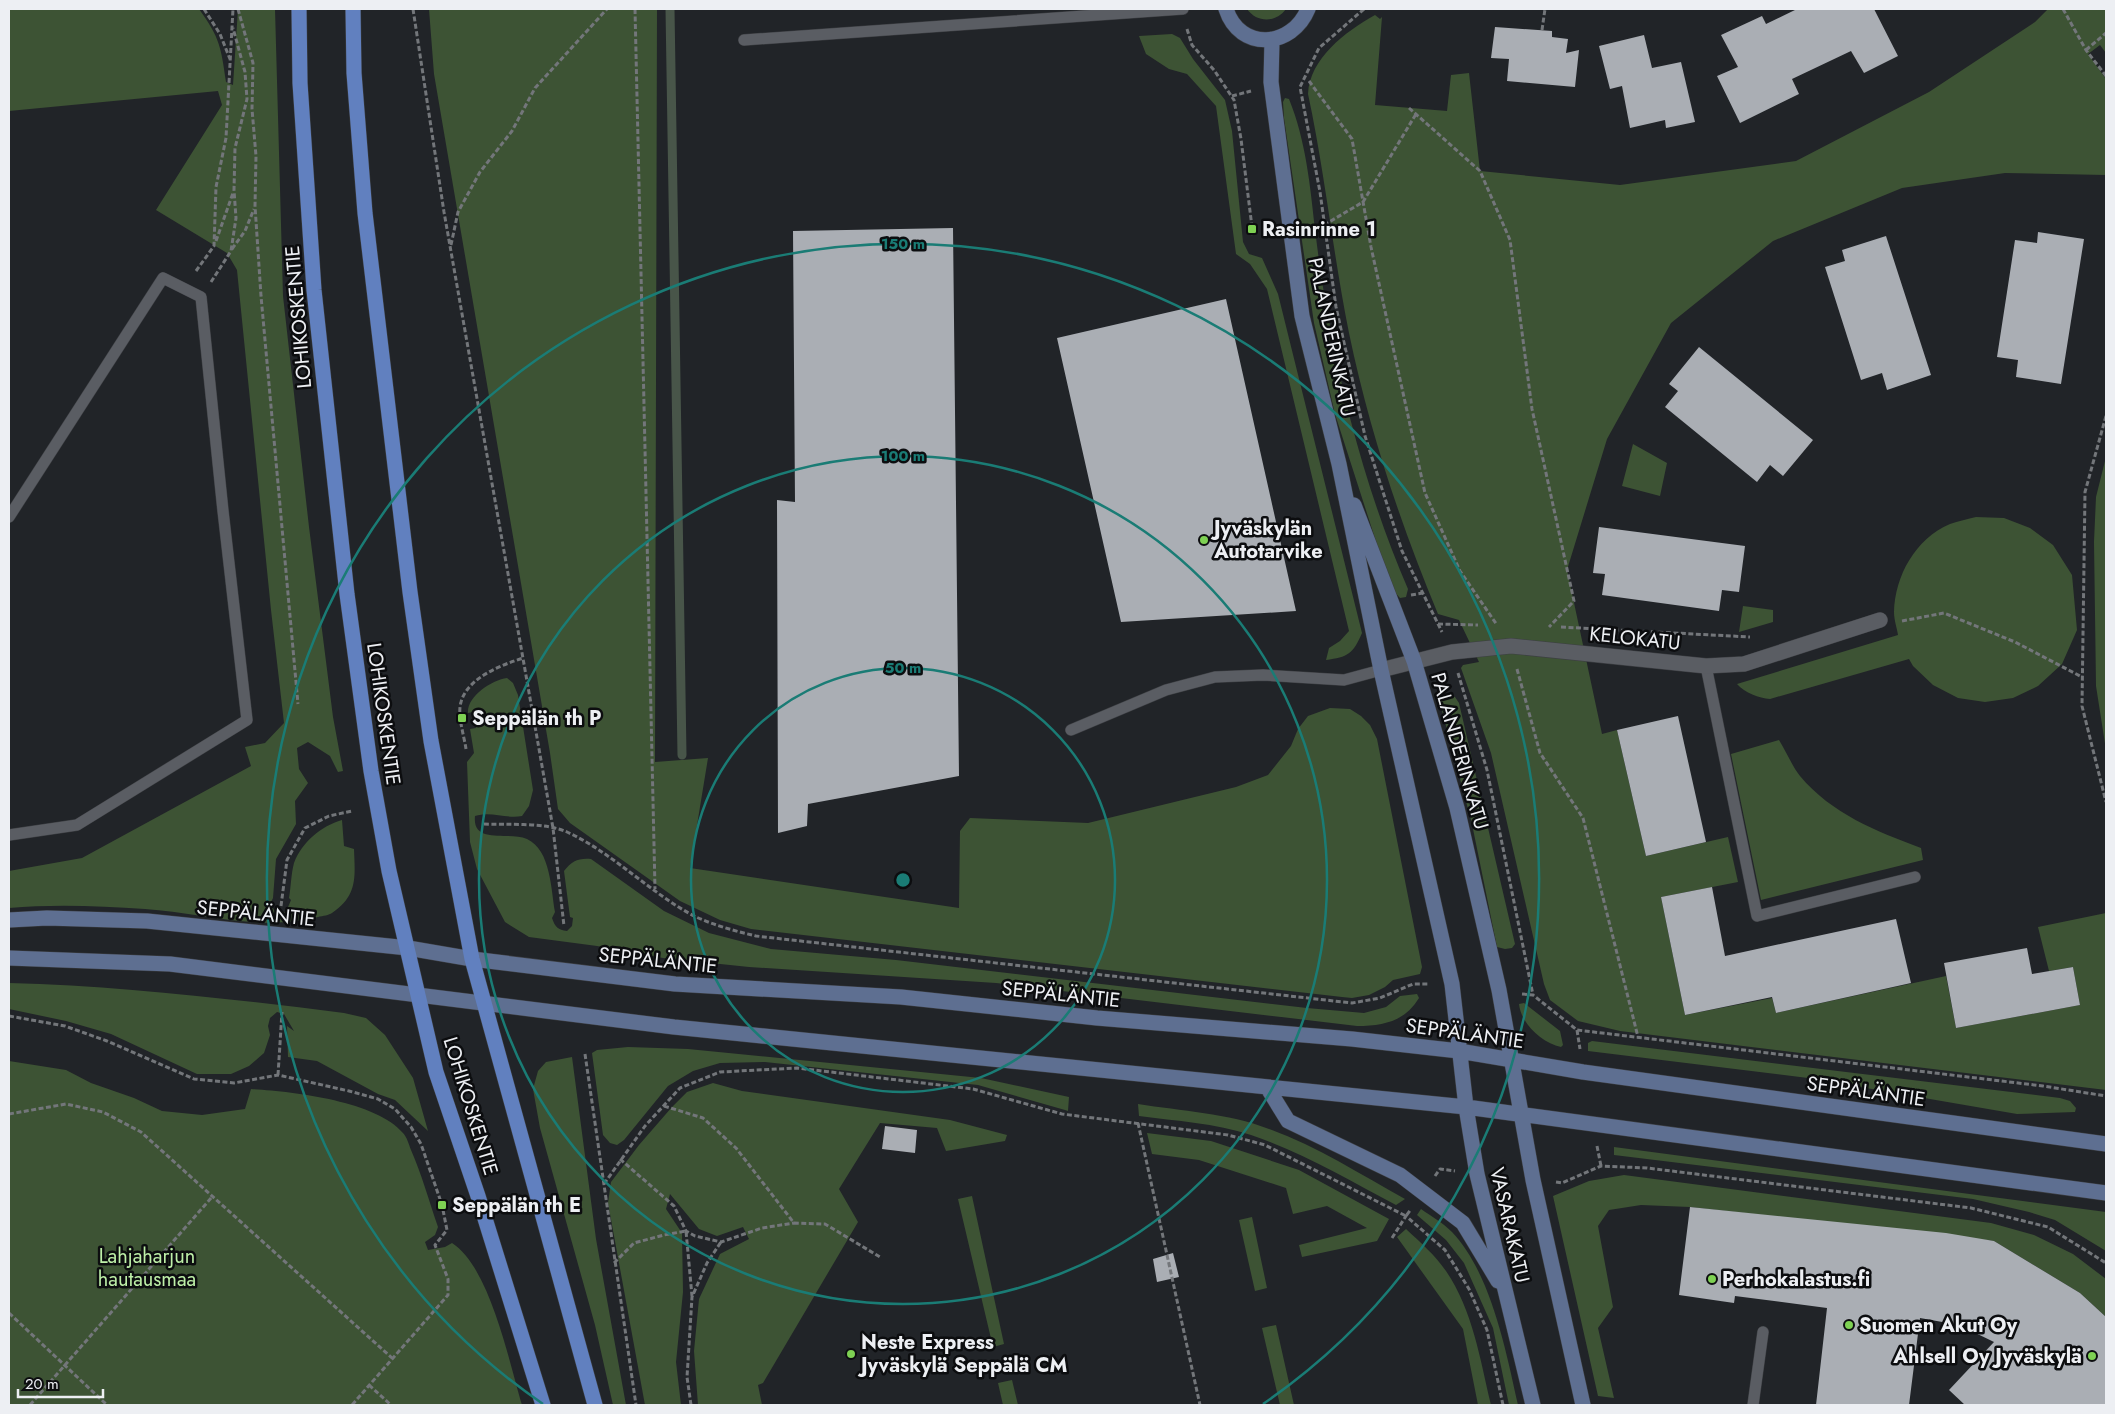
<svg xmlns="http://www.w3.org/2000/svg" width="2115" height="1414" font-family="Jost,sans-serif">
  <style>
    .green { fill: #3d5334 }
    .lines { fill: none; stroke-linecap: round; stroke-linejoin: round }
    .stream { stroke: #485549; stroke-width: 9 }
    .building { fill: #aaaeb4 }
    .lane-casing { stroke: #3d3f43; stroke-width: 12 }
    .street-casing { stroke: #3d3f43; stroke-width: 16 }
    .secondary-casing { stroke: #3d3f43; stroke-width: 16 }
    .primary-casing { stroke: #3d3f43; stroke-width: 16 }
    .path { stroke: #73767a; stroke-width: 3; stroke-dasharray: 5 2.5; stroke-linecap: butt }
    .lane { stroke: #5a5d63; stroke-width: 11 }
    .street { stroke: #5a5d63; stroke-width: 15 }
    .secondary { stroke: #5e6f91; stroke-width: 15 }
    .primary { stroke: #6180bf; stroke-width: 15 }
    .ring { fill: none; stroke: #1a7c75; stroke-width: 2.5 }
    .poi-dot { fill: #7ed153; stroke: #0c0d0f; stroke-width: 2 }
    .labels { text-anchor: middle; stroke-width: 5; stroke-linejoin: round; paint-order: stroke }
    .poi-label { font-size: 20px; font-weight: bold; fill: #edeff3; stroke: #0c0d0f; text-anchor: start }
    .street-label { font-size: 20px; fill: #edeff3; stroke: #0c0d0f }
    .park-label { font-size: 20px; fill: #bef0a8; stroke: #0c0d0f }
    .centre { fill: #1a7c75; stroke: #0c0d0f; stroke-width: 2.5 }
    .ring-label { font-size: 15px; text-anchor: middle; font-weight: bold; fill: #1a7c75; stroke: #0c0d0f; stroke-width: 5; stroke-linejoin: round; paint-order: stroke }
  </style>
  <rect width="100%" height="100%" fill="#212428"/>
  <path class="green" d="M 9,9 L 199,9 C 220,38 221,47 226,82 L 233,85 L 238,9 L 275,9 L 283,296 L 309,527 L 333,717 L 343,771 L 338,772 L 330,756 L 308,742 L 297,748 L 299,769 L 308,783 L 295,801 L 296,824 L 276,859 L 273,898 L 270,904 L 276,913 L 286,912 L 291,900 L 289,898 C 291,887 291,874 294,863 C 302,842 321,826 342,820 L 344,846 L 354,849 C 355,877 358,895 332,913 C 329,915 323,916 318,917 C 262,932 202,913 145,909 C 100,906 54,904 9,908 L 9,871 L 82,858 L 251,766 L 245,747 L 265,743 L 284,723 L 271,610 L 237,270 L 227,253 L 156,210 L 222,105 L 218,91 L 9,111 Z
    M 429,9 L 657,9 L 655,762 L 708,758 L 690,868 L 959,908 L 960,831 L 970,818 L 1088,823 L 1236,787 L 1268,775 L 1291,746 L 1298,729 L 1308,716 L 1330,708 L 1350,709 L 1361,716 L 1370,725 L 1377,739 L 1422,967 L 1420,974 L 1393,980 L 1385,987 L 1369,995 L 1352,998 L 1342,997 L 751,929 L 720,920 L 680,901 L 570,823 L 558,809 L 550,753 L 434,74 Z
    M 1247,9 L 1286,9 C 1276,23 1257,23 1247,9 Z
    M 2048,9 L 2106,9 L 2106,53 L 2100,45 L 2088,54 L 2106,79 L 2106,175 L 2005,173 L 1902,188 L 1773,241 L 1671,323 L 1607,439 L 1567,570 L 1602,734 L 1617,730 L 1646,856 L 1728,837 L 1738,882 L 1661,897 L 1685,1015 L 1772,998 L 1776,1013 L 1946,976 L 1956,1028 L 2080,1005 L 2073,967 L 2049,971 L 2038,927 L 2106,913 L 2106,1090 L 1620,1031 L 1578,1021 L 1550,1000 L 1544,984 L 1491,753 L 1461,668 L 1463,665 L 1479,662 L 1459,620 L 1438,614 C 1400,523 1369,429 1349,333 C 1333,254 1325,173 1308,94 C 1310,58 1345,32 1375,15 L 1380,19 L 1382,17 L 1375,105 L 1447,111 L 1451,75 L 1469,73 L 1480,171 L 1620,185 L 1796,161 L 1929,92 L 2035,22 Z
    M 1172,34 L 1180,38 L 1193,59 L 1225,100 L 1232,131 L 1243,242 L 1249,254 L 1262,258 L 1278,294 L 1362,633 C 1353,654 1348,657 1326,660 L 1329,648 L 1340,641 L 1349,631 L 1267,289 L 1250,264 L 1236,254 L 1216,106 L 1187,74 L 1169,69 L 1146,54 L 1139,36 Z
    M 1285,98 L 1289,99 C 1306,141 1310,185 1315,229 C 1319,263 1324,297 1331,331 C 1346,415 1374,511 1408,589 L 1406,597 L 1400,598 L 1391,588 L 1335,414 L 1314,323 L 1284,118 L 1283,102 Z
    M 1633,444 L 1667,463 L 1660,496 L 1622,486 Z
    M 2106,457 L 2106,750 L 2096,686 L 2094,542 L 2096,497 Z
    M 1976,517 L 2004,518 L 2030,528 L 2053,545 L 2072,575 L 2077,630 L 2062,664 L 2038,686 L 2013,698 L 1985,702 L 1958,698 L 1933,685 L 1913,666 L 1909,659 L 1770,699 C 1759,698 1745,693 1737,684 L 1898,635 C 1897,628 1894,620 1894,612 C 1895,576 1915,539 1950,524 C 1958,521 1968,519 1976,517 Z
    M 1743,606 L 1773,610 L 1773,622 L 1739,632 Z
    M 507,678 L 513,683 L 518,695 L 533,790 L 529,806 L 522,816 C 506,819 491,811 475,816 C 472,845 508,831 527,839 C 551,850 551,890 555,912 L 552,918 C 555,927 558,930 567,931 L 572,926 L 573,918 L 570,917 L 564,871 C 572,861 578,858 591,859 L 664,911 L 709,933 L 771,949 L 896,960 L 1307,1008 L 1364,1013 L 1386,1007 L 1400,996 L 1417,994 L 1419,998 C 1405,1021 1384,1026 1357,1026 L 996,983 L 749,967 L 663,958 L 597,946 L 529,937 L 505,922 L 477,869 L 470,842 L 467,762 L 474,753 L 470,729 L 476,728 L 473,712 L 468,713 C 467,696 492,680 507,678 Z
    M 1448,694 L 1455,697 L 1459,703 L 1515,944 L 1512,948 L 1505,949 L 1497,947 L 1472,824 L 1441,707 L 1441,699 L 1443,695 Z
    M 1779,740 C 1786,751 1792,766 1800,776 C 1832,814 1876,831 1921,848 L 1923,860 L 1761,900 L 1731,754 Z
    M 9,983 C 121,986 232,999 344,1013 L 366,1018 L 385,1035 L 413,1078 L 428,1131 L 395,1100 L 378,1094 L 317,1061 L 288,1057 L 287,1026 L 294,1031 L 284,1014 L 277,1012 L 270,1018 L 268,1026 L 270,1035 L 264,1053 L 249,1066 L 231,1074 L 197,1074 L 111,1034 L 66,1021 L 9,1009 Z
    M 1524,1003 L 1560,1031 L 1563,1045 L 1561,1047 C 1542,1043 1521,1024 1519,1004 Z
    M 1592,1041 L 2060,1098 L 2070,1101 L 2076,1108 L 2075,1112 L 2017,1114 L 1808,1078 L 1588,1051 L 1588,1043 Z
    M 628,1047 L 688,1049 L 981,1078 L 1069,1097 L 1068,1111 L 1065,1110 L 978,1085 L 765,1062 L 720,1063 L 693,1071 L 668,1086 L 624,1140 L 617,1145 L 610,1143 L 603,1135 L 592,1053 L 597,1050 Z
    M 572,1057 L 596,1239 L 626,1405 L 613,1405 L 595,1325 L 540,1128 L 533,1089 L 538,1071 L 546,1062 Z
    M 9,1061 L 66,1070 L 91,1083 L 134,1098 L 162,1111 L 202,1115 L 245,1109 L 251,1089 C 291,1091 377,1101 403,1133 C 407,1137 409,1145 411,1150 C 422,1175 429,1201 438,1227 L 435,1235 L 425,1242 L 428,1250 L 445,1247 L 452,1243 C 490,1267 509,1362 522,1405 L 9,1405 Z
    M 713,1083 L 742,1091 L 950,1120 L 1007,1135 L 1005,1141 L 946,1151 L 937,1128 L 880,1123 L 839,1189 L 858,1222 L 763,1383 L 758,1385 L 762,1405 L 698,1405 L 694,1351 L 699,1299 L 720,1254 L 749,1239 L 743,1227 L 717,1236 L 699,1229 L 670,1194 L 666,1209 L 682,1233 L 683,1292 L 676,1362 L 681,1405 L 645,1405 L 608,1203 L 611,1182 L 639,1145 L 672,1107 L 687,1092 Z
    M 1138,1104 C 1181,1111 1228,1113 1269,1129 C 1317,1146 1361,1175 1405,1199 L 1396,1205 C 1349,1180 1302,1152 1251,1135 C 1215,1123 1176,1121 1139,1116 Z
    M 1147,1133 L 1211,1141 L 1299,1170 L 1389,1219 L 1377,1241 L 1302,1257 L 1299,1245 L 1367,1228 L 1327,1206 L 1293,1214 L 1286,1188 L 1199,1160 L 1152,1154 Z
    M 1614,1147 L 2106,1212 L 2106,1251 L 2055,1220 L 2029,1212 L 1973,1199 L 1614,1155 Z
    M 1624,1175 L 1991,1223 L 2034,1235 L 2073,1254 L 2106,1279 L 2106,1317 L 2080,1293 L 1994,1241 L 1690,1207 L 1641,1205 L 1609,1210 L 1598,1226 L 1613,1307 L 1598,1328 L 1614,1398 L 1598,1396 L 1553,1196 L 1589,1181 Z
    M 972,1196 L 1004,1344 L 993,1347 L 958,1199 Z
    M 1421,1209 C 1431,1216 1443,1223 1452,1232 C 1491,1273 1506,1351 1518,1405 L 1509,1405 L 1493,1328 L 1464,1263 L 1446,1240 L 1417,1215 Z
    M 1252,1217 L 1267,1288 L 1255,1291 L 1239,1220 Z
    M 1406,1229 C 1420,1242 1435,1255 1446,1271 C 1473,1311 1480,1359 1491,1405 L 1478,1405 L 1463,1329 L 1397,1237 Z
    M 1276,1325 L 1294,1405 L 1280,1405 L 1262,1328 Z
    M 1012,1380 L 1018,1405 L 1003,1405 L 998,1383 Z"/>
  <g class="lines">
    <path class="stream" d="M 670,9 L 682,755"/>
  </g>
  <path class="building" d="M 1797,9 L 1874,9 L 1898,56 L 1864,73 L 1851,51 L 1792,79 L 1799,94 L 1740,123 L 1717,76 L 1738,67 L 1721,35 L 1762,16 L 1766,24 Z
    M 1495,27 L 1552,31 L 1552,37 L 1568,39 L 1566,53 L 1579,50 L 1575,87 L 1507,81 L 1509,59 L 1491,58 Z
    M 1644,35 L 1652,68 L 1681,62 L 1695,122 L 1666,128 L 1665,120 L 1630,128 L 1622,86 L 1610,89 L 1599,46 Z
    M 953,228 L 959,776 L 808,804 L 807,826 L 778,833 L 777,500 L 795,502 L 793,231 Z
    M 2038,232 L 2084,239 L 2061,384 L 2016,377 L 2018,360 L 1997,357 L 2015,240 L 2037,243 Z
    M 1886,236 L 1931,375 L 1887,390 L 1882,373 L 1861,380 L 1825,267 L 1845,261 L 1842,250 Z
    M 1226,299 L 1296,611 L 1121,622 L 1057,338 Z
    M 1699,347 L 1813,440 L 1783,476 L 1770,465 L 1757,482 L 1665,407 L 1678,391 L 1669,384 Z
    M 1599,527 L 1745,546 L 1739,592 L 1722,590 L 1719,611 L 1602,595 L 1605,574 L 1593,573 Z
    M 1678,716 L 1706,842 L 1646,856 L 1617,730 Z
    M 1712,887 L 1725,956 L 1896,919 L 1911,983 L 1776,1013 L 1772,997 L 1685,1015 L 1661,897 Z
    M 2027,948 L 2032,974 L 2073,967 L 2080,1005 L 1956,1028 L 1944,963 Z
    M 885,1126 L 917,1130 L 915,1153 L 882,1149 Z
    M 1690,1207 L 1946,1233 L 1994,1241 L 2080,1293 L 2106,1317 L 2106,1405 L 1965,1405 L 1949,1390 L 1994,1342 L 1959,1325 L 1920,1318 L 1909,1405 L 1816,1405 L 1827,1308 L 1735,1296 L 1734,1303 L 1679,1295 Z
    M 1173,1253 L 1179,1277 L 1157,1282 L 1153,1259 Z"/>
  <g class="lines">
    <g class="lane-casing">
      <path id="lane" d="M 744,40 L 1183,9
        M 9,517 L 163,278 L 201,297 L 223,511 L 247,720 L 77,825 L 9,835
        M 1706,666 L 1757,916 L 1915,877
        M 1071,730 L 1166,690 L 1215,677 L 1263,675 L 1344,680 L 1381,670
        M 1753,1405 L 1763,1332"/>
    </g>
    <g class="street-casing">
      <path id="street" d="M 1381,670 L 1452,652 L 1511,646 L 1706,666 L 1744,664 L 1880,620"/>
    </g>
    <g class="secondary-casing">
      <path id="secondary" d="M 1226,9 C 1240,52 1292,48 1308,9
        M 1272,40 L 1271,82 L 1302,316 L 1339,464 L 1381,670 L 1452,984 L 1466,1107 L 1477,1174 L 1533,1405
        M 1354,505 L 1414,661 L 1457,808 L 1499,990 L 1533,1180 L 1583,1405
        M 9,920 L 47,918 L 147,921 L 408,948 L 472,959 L 675,984 L 901,997 L 1097,1018 L 1352,1039 L 1459,1051 L 1583,1072 L 2106,1144
        M 9,958 L 170,964 L 674,1027 L 1466,1107 L 2106,1193
        M 1267,1087 L 1288,1121 L 1400,1175 L 1463,1223 L 1498,1281"/>
    </g>
    <g class="primary-casing">
      <path id="primary" d="M 299,9 L 300,83 L 314,290 L 347,594 L 371,771 L 389,871 L 436,1072 L 478,1196 L 543,1405
        M 353,9 L 354,73 L 365,213 L 410,592 L 431,741 L 472,959 L 595,1405"/>
    </g>
    <path class="path" d="M 204,9 L 220,34 L 230,59
      M 238,9 L 253,63 L 252,109 L 256,156 L 255,206 L 261,296 L 298,704
      M 413,9 L 444,212 L 553,828 L 564,926
      M 635,9 L 655,889
      M 1364,9 L 1319,48 L 1300,87 L 1320,192 L 1336,307 L 1365,436 L 1402,551 L 1442,632
      M 2063,9 L 2086,50 L 2106,76
      M 1187,29 L 1192,45 L 1214,70 L 1234,100 L 1241,139 L 1253,235
      M 1542,30 L 1545,9
      M 2086,50 L 2106,33
      M 1309,81 L 1352,139 L 1371,247 L 1425,493 L 1460,571 L 1497,625
      M 1232,96 L 1251,91
      M 1409,108 L 1480,171 L 1510,240 L 1532,409 L 1574,601 L 1549,627
      M 1324,225 L 1363,202 L 1416,114
      M 216,241 L 233,193
      M 451,245 L 458,212 L 480,172 L 512,131 L 535,88 L 607,9
      M 232,249 L 245,231 L 254,209
      M 196,271 L 214,246 L 216,187 L 226,138 L 233,9
      M 211,282 L 231,251 L 236,218 L 234,190 L 235,148 L 247,99 L 245,72 L 233,28
      M 2106,416 L 2085,492 L 2082,706 L 2106,802
      M 1411,595 L 1423,593
      M 1902,621 L 1944,613 L 2015,642 L 2082,677
      M 1438,624 L 1478,625
      M 1561,627 L 1750,637
      M 1517,669 L 1540,753 L 1583,818 L 1638,1037
      M 1458,673 L 1487,770 L 1533,995
      M 466,749 C 464,735 457,715 461,702 C 468,677 502,665 523,658
      M 484,824 C 508,825 545,822 567,832 C 613,853 649,892 694,916 C 713,925 735,931 756,936 L 1352,1003 L 1380,998 L 1413,984 L 1429,984
      M 281,906 L 287,860 L 305,828 L 329,816 L 352,811
      M 1522,994 L 1533,995 L 1577,1030 L 2043,1086 L 2106,1096
      M 9,1016 L 65,1026 L 107,1041 L 194,1079 L 234,1083 L 278,1075 L 349,1091 L 378,1099 L 395,1109 L 411,1127 L 421,1144 L 442,1205 L 447,1230 L 435,1245 L 448,1279 L 448,1295 L 352,1405
      M 1577,1030 L 1580,1049
      M 585,1054 L 636,1405
      M 278,1075 L 282,1012
      M 664,1106 L 703,1118 L 736,1148 L 794,1223 L 825,1224 L 880,1257
      M 9,1114 L 66,1104 L 103,1112 L 141,1132 L 392,1358
      M 1138,1123 L 1200,1405
      M 1597,1146 L 1601,1166
      M 620,1159 L 674,1206 L 686,1231 L 695,1236 L 721,1242 L 762,1228 L 794,1223
      M 1435,1176 L 1440,1169 L 1455,1171
      M 1556,1182 L 1562,1183 L 1601,1166 L 1647,1168 L 1971,1208 L 2048,1227 L 2106,1263
      M 604,1184 L 645,1126 L 680,1088 L 720,1072 L 797,1068 L 973,1089 L 1062,1114 L 1228,1135 L 1265,1145 L 1406,1216 L 1411,1209
      M 1392,1238 L 1406,1216 L 1445,1250 L 1469,1289 L 1487,1330 L 1503,1405
      M 614,1263 L 634,1243 L 664,1235 L 686,1231 L 692,1296
      M 9,1313 L 107,1405
      M 369,1385 L 391,1405
      M 30,1405 L 212,1197
      M 691,1405 L 687,1377 L 692,1297 L 707,1263 L 721,1242"/>
    <use href="#lane" class="lane"/>
    <use href="#street" class="street"/>
    <use href="#secondary" class="secondary"/>
    <use href="#primary" class="primary"/>
  </g>
  <g class="ring">
    <circle cx="903" cy="880" r="212"/>
    <circle cx="903" cy="880" r="424"/>
    <path d="M543 1404A636 636 0 1 1 1263 1404"/>
  </g>
  <g class="poi-dot">
    <rect x="1247" y="224" width="10" height="10" rx="2.5"/>
    <circle cx="1204" cy="540" r="5"/>
    <rect x="457" y="713" width="10" height="10" rx="2.5"/>
    <rect x="437" y="1200" width="10" height="10" rx="2.5"/>
    <circle cx="1712" cy="1279" r="5"/>
    <circle cx="1849" cy="1325" r="5"/>
    <circle cx="851" cy="1354" r="5"/>
    <circle cx="2092" cy="1356" r="5"/>
  </g>
  <g class="labels">
    <g class="poi-label">
      <text x="1262" y="236">Rasinrinne 1</text>
      <text x="1214" y="535">Jyväskylän<tspan x="1214" dy="23">Autotarvike</tspan></text>
      <text x="472" y="725">Seppälän th P</text>
      <text x="452" y="1212">Seppälän th E</text>
      <text x="1722" y="1286">Perhokalastus.fi</text>
      <text x="1859" y="1332">Suomen Akut Oy</text>
      <text x="861" y="1349">Neste Express<tspan x="861" dy="23">Jyväskylä Seppälä CM</tspan></text>
      <text x="2082" y="1363" text-anchor="end">Ahlsell Oy Jyväskylä</text>
    </g>
    <g class="street-label">
      <text transform="translate(298 317) rotate(-95)" y="7">LOHIKOSKENTIE</text>
      <text transform="translate(1332 337) rotate(78)" y="7">PALANDERINKATU</text>
      <text transform="translate(1635 638) rotate(6)" y="7">KELOKATU</text>
      <text transform="translate(384 714) rotate(82)" y="7">LOHIKOSKENTIE</text>
      <text transform="translate(1460 751) rotate(74)" y="7">PALANDERINKATU</text>
      <text transform="translate(256 913) rotate(6)" y="7">SEPPÄLÄNTIE</text>
      <text transform="translate(658 960) rotate(6)" y="7">SEPPÄLÄNTIE</text>
      <text transform="translate(1061 994) rotate(6)" y="7">SEPPÄLÄNTIE</text>
      <text transform="translate(1465 1033) rotate(8)" y="7">SEPPÄLÄNTIE</text>
      <text transform="translate(1866 1091) rotate(8)" y="7">SEPPÄLÄNTIE</text>
      <text transform="translate(471 1106) rotate(73)" y="7">LOHIKOSKENTIE</text>
      <text transform="translate(1510 1225) rotate(77)" y="7">VASARAKATU</text>
    </g>
    <g class="park-label">
      <text x="147" y="1263">Lahjaharjun<tspan x="147" dy="23">hautausmaa</tspan></text>
    </g>
  </g>
  <circle cx="903" cy="880" r="8" class="centre"/>
  <g class="ring-label">
    <text x="903" y="249">150 m</text>
    <text x="903" y="461">100 m</text>
    <text x="903" y="673">50 m</text>
  </g>
  <rect width="2115" height="1414" fill="none" stroke="#edeff3" stroke-width="20"/>
  <path d="M18 1389v8h85v-8" fill="none" stroke="#edeff3" stroke-width="2.5"/>
  <text x="25" y="1389" font-size="15" fill="#edeff3" stroke="#0c0d0f" stroke-width="4" paint-order="stroke">20 m</text>
</svg>
